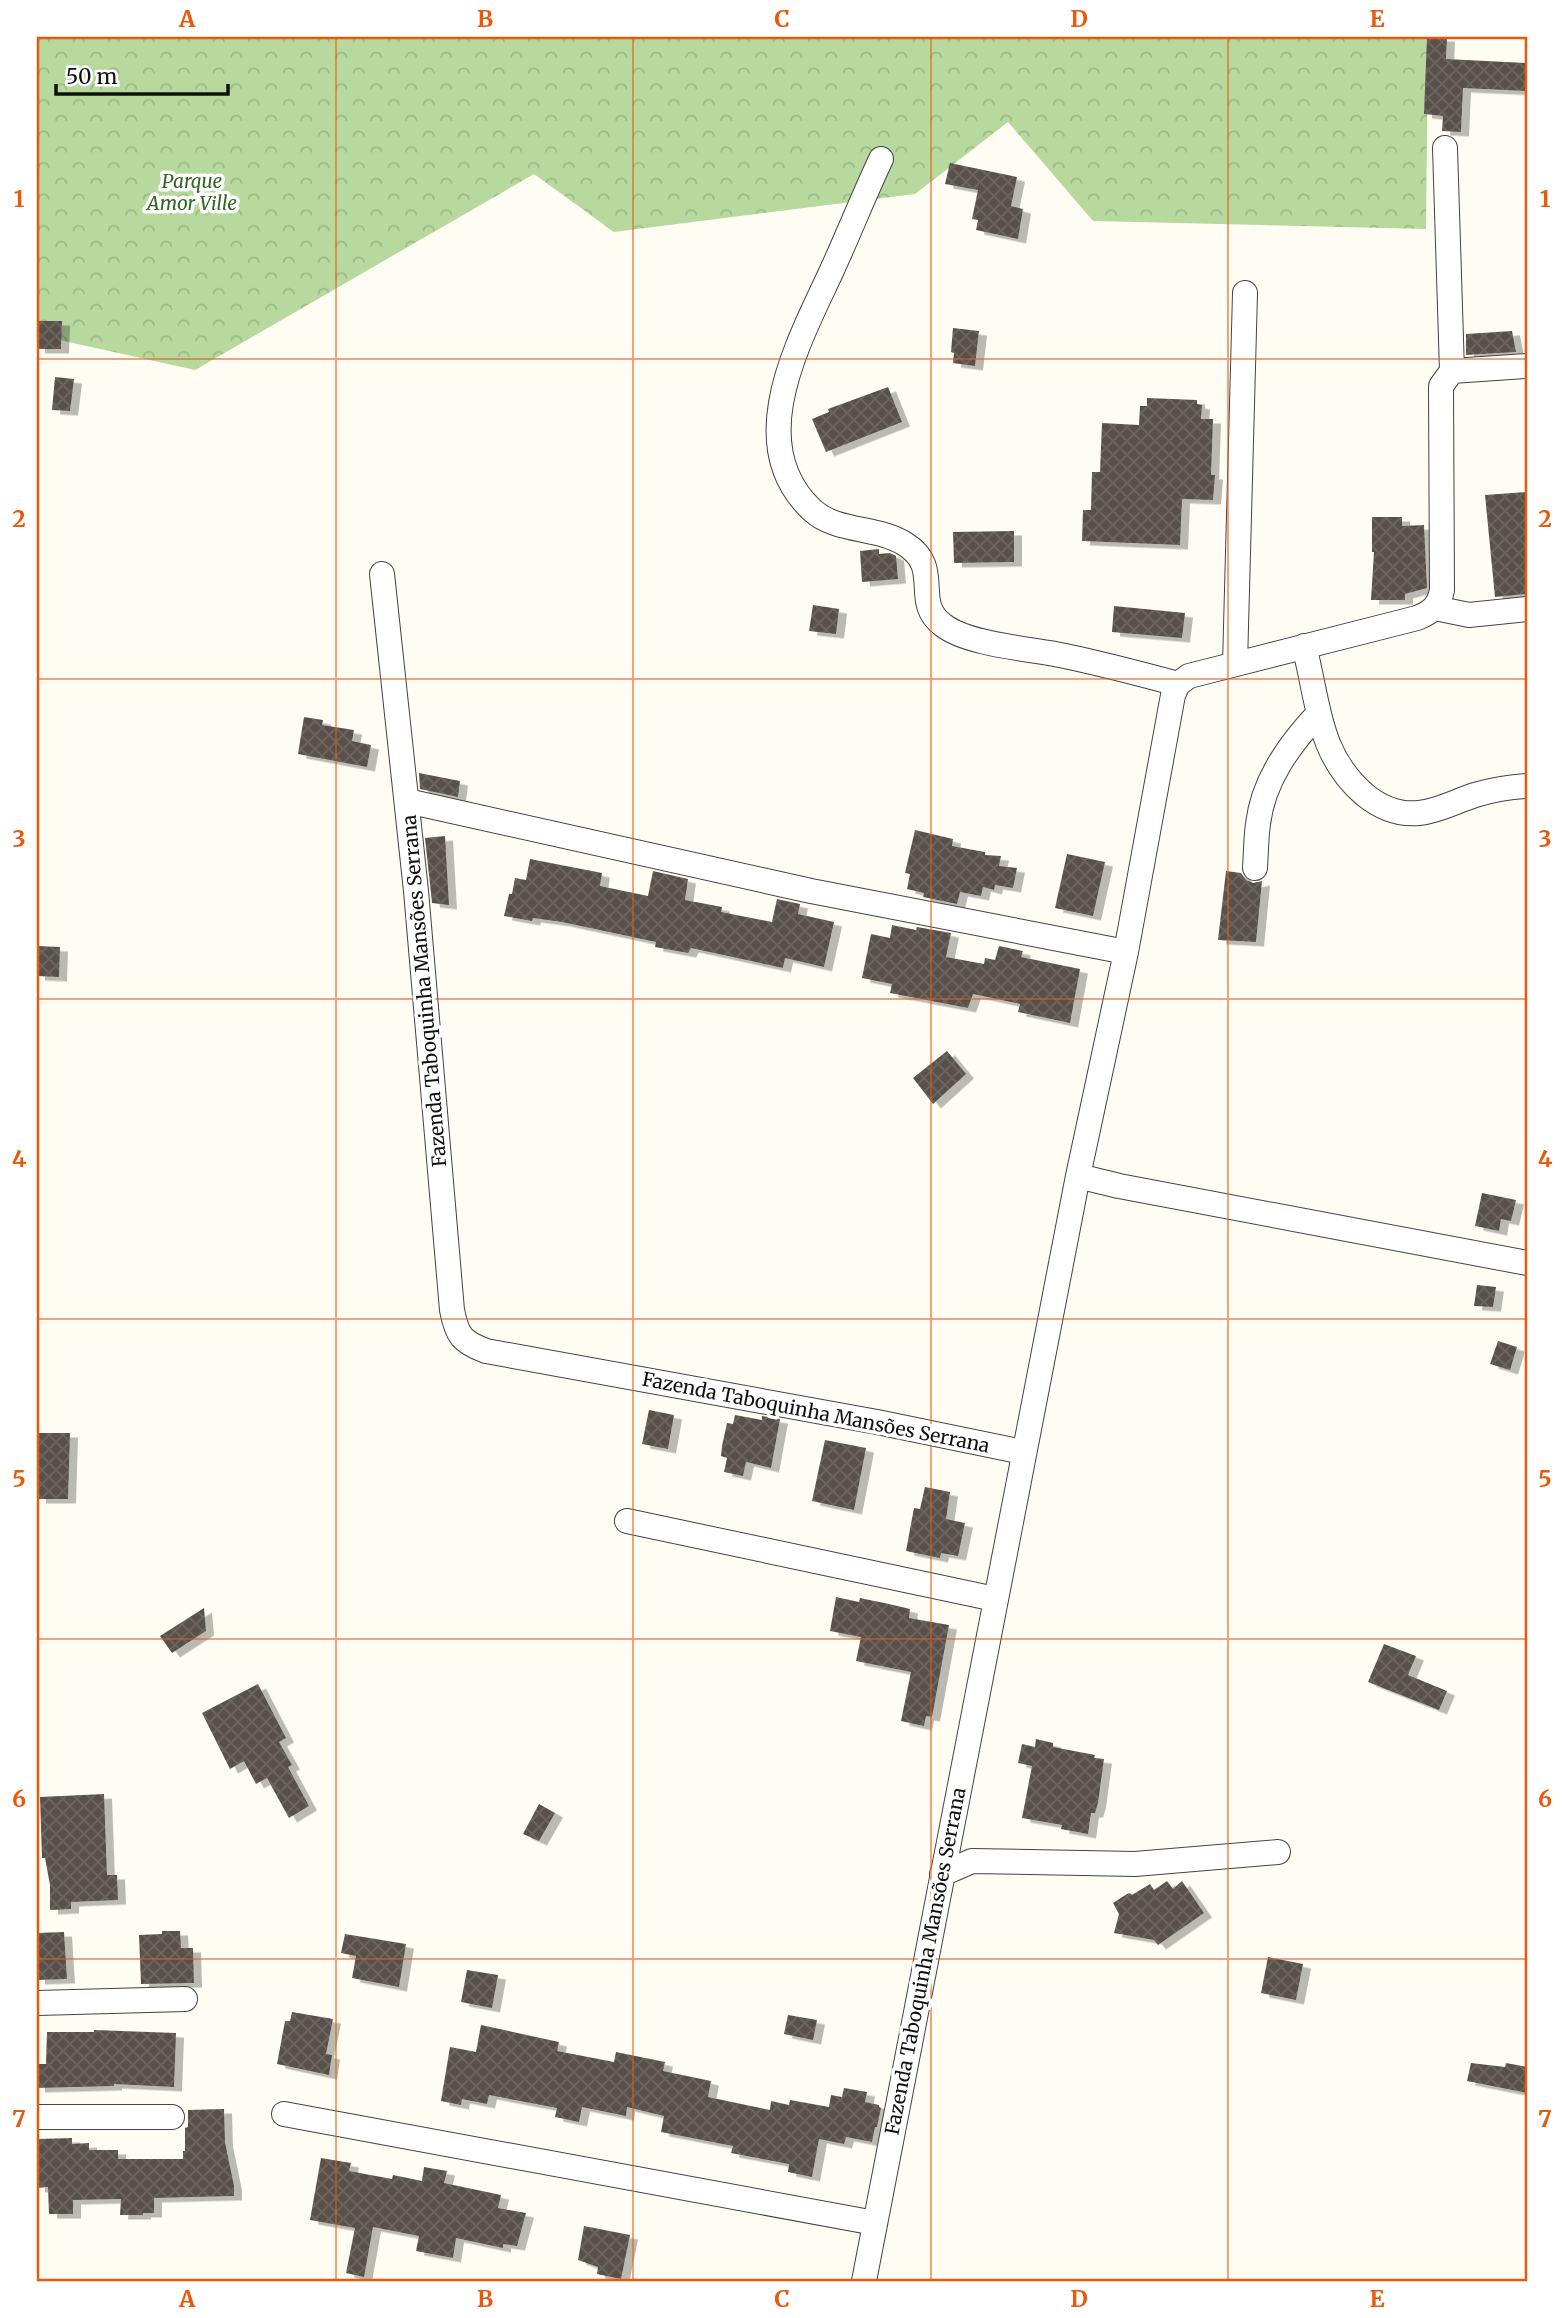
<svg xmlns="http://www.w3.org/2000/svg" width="1564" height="2318" font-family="Merriweather,serif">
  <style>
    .forest { fill: url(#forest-crowns) }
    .building { fill: url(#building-cross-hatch); filter: url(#shadow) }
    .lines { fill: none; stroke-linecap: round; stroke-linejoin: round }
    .minor-casing { stroke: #434343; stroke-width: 26 }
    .minor { stroke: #fff; stroke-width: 24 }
    .grid { fill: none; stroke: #e8590c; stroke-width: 2; stroke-opacity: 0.55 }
    .labels { text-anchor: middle; stroke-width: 7; stroke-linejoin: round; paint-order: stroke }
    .park-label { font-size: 19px; font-style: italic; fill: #2e6721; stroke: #fff }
    .street-label { font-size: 19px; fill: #101010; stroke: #fff }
    .neatline { fill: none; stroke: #e8590c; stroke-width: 2.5 }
    .grid-label { font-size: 23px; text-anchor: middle; font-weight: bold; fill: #e8590c }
  </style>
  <defs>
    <pattern id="forest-crowns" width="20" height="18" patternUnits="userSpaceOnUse" patternTransform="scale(1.75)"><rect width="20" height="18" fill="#b7d99d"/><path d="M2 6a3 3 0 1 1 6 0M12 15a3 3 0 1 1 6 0" fill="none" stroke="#9cb986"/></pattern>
    <pattern id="building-cross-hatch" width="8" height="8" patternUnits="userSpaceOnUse" patternTransform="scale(1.75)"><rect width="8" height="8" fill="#59514c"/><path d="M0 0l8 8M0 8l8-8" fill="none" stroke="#6c6561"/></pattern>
    <filter id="shadow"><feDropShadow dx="8" dy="4.5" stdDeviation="0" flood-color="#0004"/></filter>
  </defs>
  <rect width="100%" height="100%" fill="#fffdf3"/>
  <path class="forest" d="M 37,37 L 1428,37 L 1426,229 L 1093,221 L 1008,122 L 915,194 L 614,232 L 534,174 L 195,370 L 37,335 Z"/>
  <path class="building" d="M 1427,37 L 1447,37 L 1446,59 L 1527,63 L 1527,91 L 1463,88 L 1461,132 L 1442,131 L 1443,116 L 1424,114 Z
    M 950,163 L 1017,177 L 1011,206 L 1023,209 L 1018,239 L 976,230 L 978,220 L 972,219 L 978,190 L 945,184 Z
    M 37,321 L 62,321 L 61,349 L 37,349 Z
    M 953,328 L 979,331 L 975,366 L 953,363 L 954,353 L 951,352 Z
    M 1512,331 L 1516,352 L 1466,355 L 1466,334 Z
    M 55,377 L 74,379 L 70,411 L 52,410 Z
    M 888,387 L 902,422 L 826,452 L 812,419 L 829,412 L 828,409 Z
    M 1147,398 L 1197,400 L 1197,404 L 1202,405 L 1201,419 L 1213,419 L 1211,475 L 1215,475 L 1213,500 L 1182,499 L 1180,545 L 1082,541 L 1083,510 L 1091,510 L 1092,472 L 1100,472 L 1102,423 L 1139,425 L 1140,406 L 1147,406 Z
    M 1527,492 L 1527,594 L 1495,597 L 1485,495 Z
    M 1372,517 L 1402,517 L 1402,526 L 1424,525 L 1427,588 L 1405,594 L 1405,600 L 1371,600 L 1374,552 L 1372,552 Z
    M 1014,531 L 1014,562 L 954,563 L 953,532 Z
    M 879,549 L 879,554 L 890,553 L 896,556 L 898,579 L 862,582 L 860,551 Z
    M 813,605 L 839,609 L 836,634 L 809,631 Z
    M 1114,606 L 1185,613 L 1182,638 L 1112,632 Z
    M 304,717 L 323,720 L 322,725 L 354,730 L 352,741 L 371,745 L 367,767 L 298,754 Z
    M 419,773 L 460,781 L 458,797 L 420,789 Z
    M 915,830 L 953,839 L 952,846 L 985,852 L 985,855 L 1001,856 L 999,866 L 1017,868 L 1013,888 L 995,885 L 994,890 L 983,887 L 981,896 L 960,892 L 957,904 L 923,897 L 924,893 L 907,889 L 910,874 L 905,873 Z
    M 445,836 L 449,905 L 432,903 L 425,838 Z
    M 1067,854 L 1105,862 L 1093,916 L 1055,908 Z
    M 530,859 L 602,873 L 600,886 L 648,896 L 653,871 L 688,879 L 685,900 L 722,907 L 721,912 L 772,922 L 777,899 L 800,904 L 798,914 L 834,922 L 824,967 L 785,958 L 783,968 L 691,948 L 688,953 L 655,947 L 656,942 L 562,922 L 533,918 L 532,921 L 504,916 L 509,894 L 512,894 L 515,878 L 526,880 Z
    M 1226,871 L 1241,873 L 1246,880 L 1253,883 L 1262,881 L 1256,942 L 1218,940 Z
    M 892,925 L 916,930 L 917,927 L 951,933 L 946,957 L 984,964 L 985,958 L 995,960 L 999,946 L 1023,951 L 1021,957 L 1080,969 L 1070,1023 L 1018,1012 L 1020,1004 L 973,994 L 968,1008 L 890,993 L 892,984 L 862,978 L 871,934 L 890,938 Z
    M 37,946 L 60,947 L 59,977 L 37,976 Z
    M 947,1051 L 966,1074 L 933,1104 L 913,1078 Z
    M 1482,1193 L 1516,1200 L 1511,1221 L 1501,1219 L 1499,1231 L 1475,1226 Z
    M 1477,1285 L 1496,1287 L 1493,1307 L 1474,1306 Z
    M 1498,1341 L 1517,1347 L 1510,1370 L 1490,1364 Z
    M 649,1410 L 674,1415 L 668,1449 L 642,1444 Z
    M 735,1415 L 762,1420 L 762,1416 L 780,1419 L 771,1468 L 746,1462 L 743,1476 L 724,1472 L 727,1458 L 721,1456 L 722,1446 L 727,1423 L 733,1424 Z
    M 37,1433 L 70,1433 L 68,1499 L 38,1499 Z
    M 825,1440 L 866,1448 L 854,1510 L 812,1501 Z
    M 925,1487 L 950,1492 L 946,1519 L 965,1523 L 958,1556 L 941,1553 L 940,1558 L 906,1551 L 914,1508 L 920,1509 Z
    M 836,1597 L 859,1602 L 860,1598 L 889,1604 L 910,1609 L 909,1618 L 949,1625 L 932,1717 L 926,1716 L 924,1726 L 901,1721 L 911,1672 L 856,1661 L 861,1637 L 830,1631 Z
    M 204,1608 L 206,1631 L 172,1653 L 160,1636 Z
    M 1384,1644 L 1416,1656 L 1408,1675 L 1447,1691 L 1439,1710 L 1368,1682 Z
    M 258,1684 L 286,1738 L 279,1742 L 292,1765 L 288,1767 L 309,1806 L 289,1818 L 267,1778 L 256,1784 L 244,1761 L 230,1769 L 202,1713 Z
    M 1036,1739 L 1053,1743 L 1053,1747 L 1095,1755 L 1094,1758 L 1104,1759 L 1098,1803 L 1095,1813 L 1091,1813 L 1088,1834 L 1061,1829 L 1062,1825 L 1022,1818 L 1032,1766 L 1018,1763 L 1022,1744 L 1035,1747 Z
    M 104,1794 L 107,1875 L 117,1875 L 118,1900 L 71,1902 L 71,1909 L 50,1910 L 50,1885 L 45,1858 L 42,1858 L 40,1797 Z
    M 539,1804 L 555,1813 L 539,1841 L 523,1834 Z
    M 1167,1881 L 1173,1889 L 1182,1881 L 1204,1913 L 1158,1945 L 1154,1940 L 1114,1933 L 1119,1914 L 1113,1903 L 1127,1894 L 1130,1893 L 1132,1895 L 1150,1884 L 1154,1890 Z
    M 162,1931 L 180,1931 L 181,1948 L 193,1948 L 194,1983 L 141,1984 L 139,1935 L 162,1934 Z
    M 64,1932 L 67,1979 L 37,1980 L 37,1933 Z
    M 345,1934 L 406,1944 L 399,1987 L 352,1978 L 356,1956 L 341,1953 Z
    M 1268,1957 L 1303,1964 L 1296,2000 L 1261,1993 Z
    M 467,1970 L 498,1975 L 492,2008 L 461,2002 Z
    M 292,2012 L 333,2019 L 326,2054 L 332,2055 L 329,2075 L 277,2064 L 285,2021 L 290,2021 Z
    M 788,2015 L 817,2020 L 813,2040 L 784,2034 Z
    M 481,2025 L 559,2042 L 557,2051 L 614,2062 L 616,2052 L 665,2062 L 663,2071 L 711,2081 L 708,2097 L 770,2110 L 771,2101 L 789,2105 L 790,2100 L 829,2107 L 831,2095 L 842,2097 L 844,2088 L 867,2092 L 865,2102 L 879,2105 L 879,2107 L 881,2108 L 877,2127 L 875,2127 L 872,2142 L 846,2137 L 844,2144 L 819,2139 L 812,2177 L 788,2172 L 789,2164 L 731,2153 L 733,2146 L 661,2132 L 664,2116 L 627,2107 L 626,2116 L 582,2107 L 579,2122 L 555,2117 L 557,2108 L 489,2095 L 487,2104 L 462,2099 L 461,2105 L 441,2101 L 450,2047 L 476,2052 Z
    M 94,2030 L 176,2033 L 174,2087 L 114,2084 L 114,2086 L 37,2088 L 37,2064 L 46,2064 L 47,2032 L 94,2032 Z
    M 1471,2063 L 1505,2067 L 1506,2063 L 1527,2067 L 1527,2093 L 1467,2081 Z
    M 224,2109 L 225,2142 L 234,2186 L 234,2196 L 154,2198 L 154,2213 L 143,2213 L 143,2215 L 120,2215 L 121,2199 L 73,2200 L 73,2214 L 49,2214 L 48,2187 L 37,2188 L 37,2139 L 72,2138 L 72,2144 L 89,2143 L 89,2150 L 118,2150 L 118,2159 L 183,2159 L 183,2151 L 185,2151 L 185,2128 L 188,2127 L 188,2110 Z
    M 321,2158 L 351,2163 L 349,2171 L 392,2179 L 393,2175 L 422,2181 L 424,2167 L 447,2171 L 444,2183 L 501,2195 L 498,2208 L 526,2213 L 517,2246 L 503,2244 L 503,2248 L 456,2238 L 453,2258 L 416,2251 L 419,2236 L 373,2227 L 364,2277 L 346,2273 L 355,2228 L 310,2220 Z
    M 584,2226 L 630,2235 L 621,2279 L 597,2274 L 598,2267 L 578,2260 Z"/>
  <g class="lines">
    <g class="minor-casing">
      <path id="minor" d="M 1445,148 L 1452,371
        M 881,159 C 864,195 849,233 832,270 C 800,340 741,443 812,510 C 837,533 877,526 905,544 C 944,568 911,602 943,625 C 968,645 1033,649 1065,656 C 1103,664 1141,674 1178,684
        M 382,574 L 416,891 L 452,1310 C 457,1336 462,1342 486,1351 L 877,1422 L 1023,1452
        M 1435,608 L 1469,615 L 1527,609
        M 1304,646 C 1319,702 1317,754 1365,795 C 1381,808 1399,815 1419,813 C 1439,811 1456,801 1475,795 C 1492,790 1509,787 1527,786
        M 1235,664 L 1245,293
        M 407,801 L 811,891 L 1126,952
        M 1255,868 C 1256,853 1256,838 1258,824 C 1263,781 1289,745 1318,714
        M 1078,1176 L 1119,1186 L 1527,1263
        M 627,1521 L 995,1599
        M 942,1874 L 972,1861 L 1135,1864 L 1278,1852
        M 37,2003 L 185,1999
        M 284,2114 L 875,2223
        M 37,2117 L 172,2117
        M 864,2281 L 1078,1176 L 1126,952 L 1173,695 L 1178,684 L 1189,676 L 1417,618 C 1432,612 1439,606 1442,590 L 1441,386 L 1452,371 L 1527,366"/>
    </g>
    <use href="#minor" class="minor"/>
  </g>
  <path class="grid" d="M 336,37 L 336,2281M 633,37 L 633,2281M 931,37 L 931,2281M 1228,37 L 1228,2281M 37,359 L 1527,359M 37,679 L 1527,679M 37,999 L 1527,999M 37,1319 L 1527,1319M 37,1639 L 1527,1639M 37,1959 L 1527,1959"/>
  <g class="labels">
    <g class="park-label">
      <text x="192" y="188">Parque<tspan x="192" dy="22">Amor Ville</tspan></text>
    </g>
    <g class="street-label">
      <text transform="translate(424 991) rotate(-95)" y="7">Fazenda Taboquinha Mansões Serrana</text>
      <text transform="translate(816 1412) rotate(11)" y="7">Fazenda Taboquinha Mansões Serrana</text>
      <text transform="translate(925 1961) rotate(-79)" y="7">Fazenda Taboquinha Mansões Serrana</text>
    </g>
  </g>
  <rect width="1564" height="2318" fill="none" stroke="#ffffff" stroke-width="77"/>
  <path d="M56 84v10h172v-10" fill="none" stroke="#101010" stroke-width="3.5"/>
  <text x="66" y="84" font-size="21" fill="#101010" stroke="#ffffff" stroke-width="5" paint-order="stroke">50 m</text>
  <rect x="38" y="38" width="1488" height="2242" class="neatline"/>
  <g class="grid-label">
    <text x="187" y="27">A</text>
    <text x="485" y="27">B</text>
    <text x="782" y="27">C</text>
    <text x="1079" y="27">D</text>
    <text x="1377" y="27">E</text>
    <text x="19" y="207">1</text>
    <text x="1545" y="207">1</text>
    <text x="19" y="527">2</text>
    <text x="1545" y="527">2</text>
    <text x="19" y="847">3</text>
    <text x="1545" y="847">3</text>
    <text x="19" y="1167">4</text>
    <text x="1545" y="1167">4</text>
    <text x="19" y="1487">5</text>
    <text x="1545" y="1487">5</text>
    <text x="19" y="1807">6</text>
    <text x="1545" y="1807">6</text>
    <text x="19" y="2127">7</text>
    <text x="1545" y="2127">7</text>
    <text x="187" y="2307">A</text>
    <text x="485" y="2307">B</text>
    <text x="782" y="2307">C</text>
    <text x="1079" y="2307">D</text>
    <text x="1377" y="2307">E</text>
  </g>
</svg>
